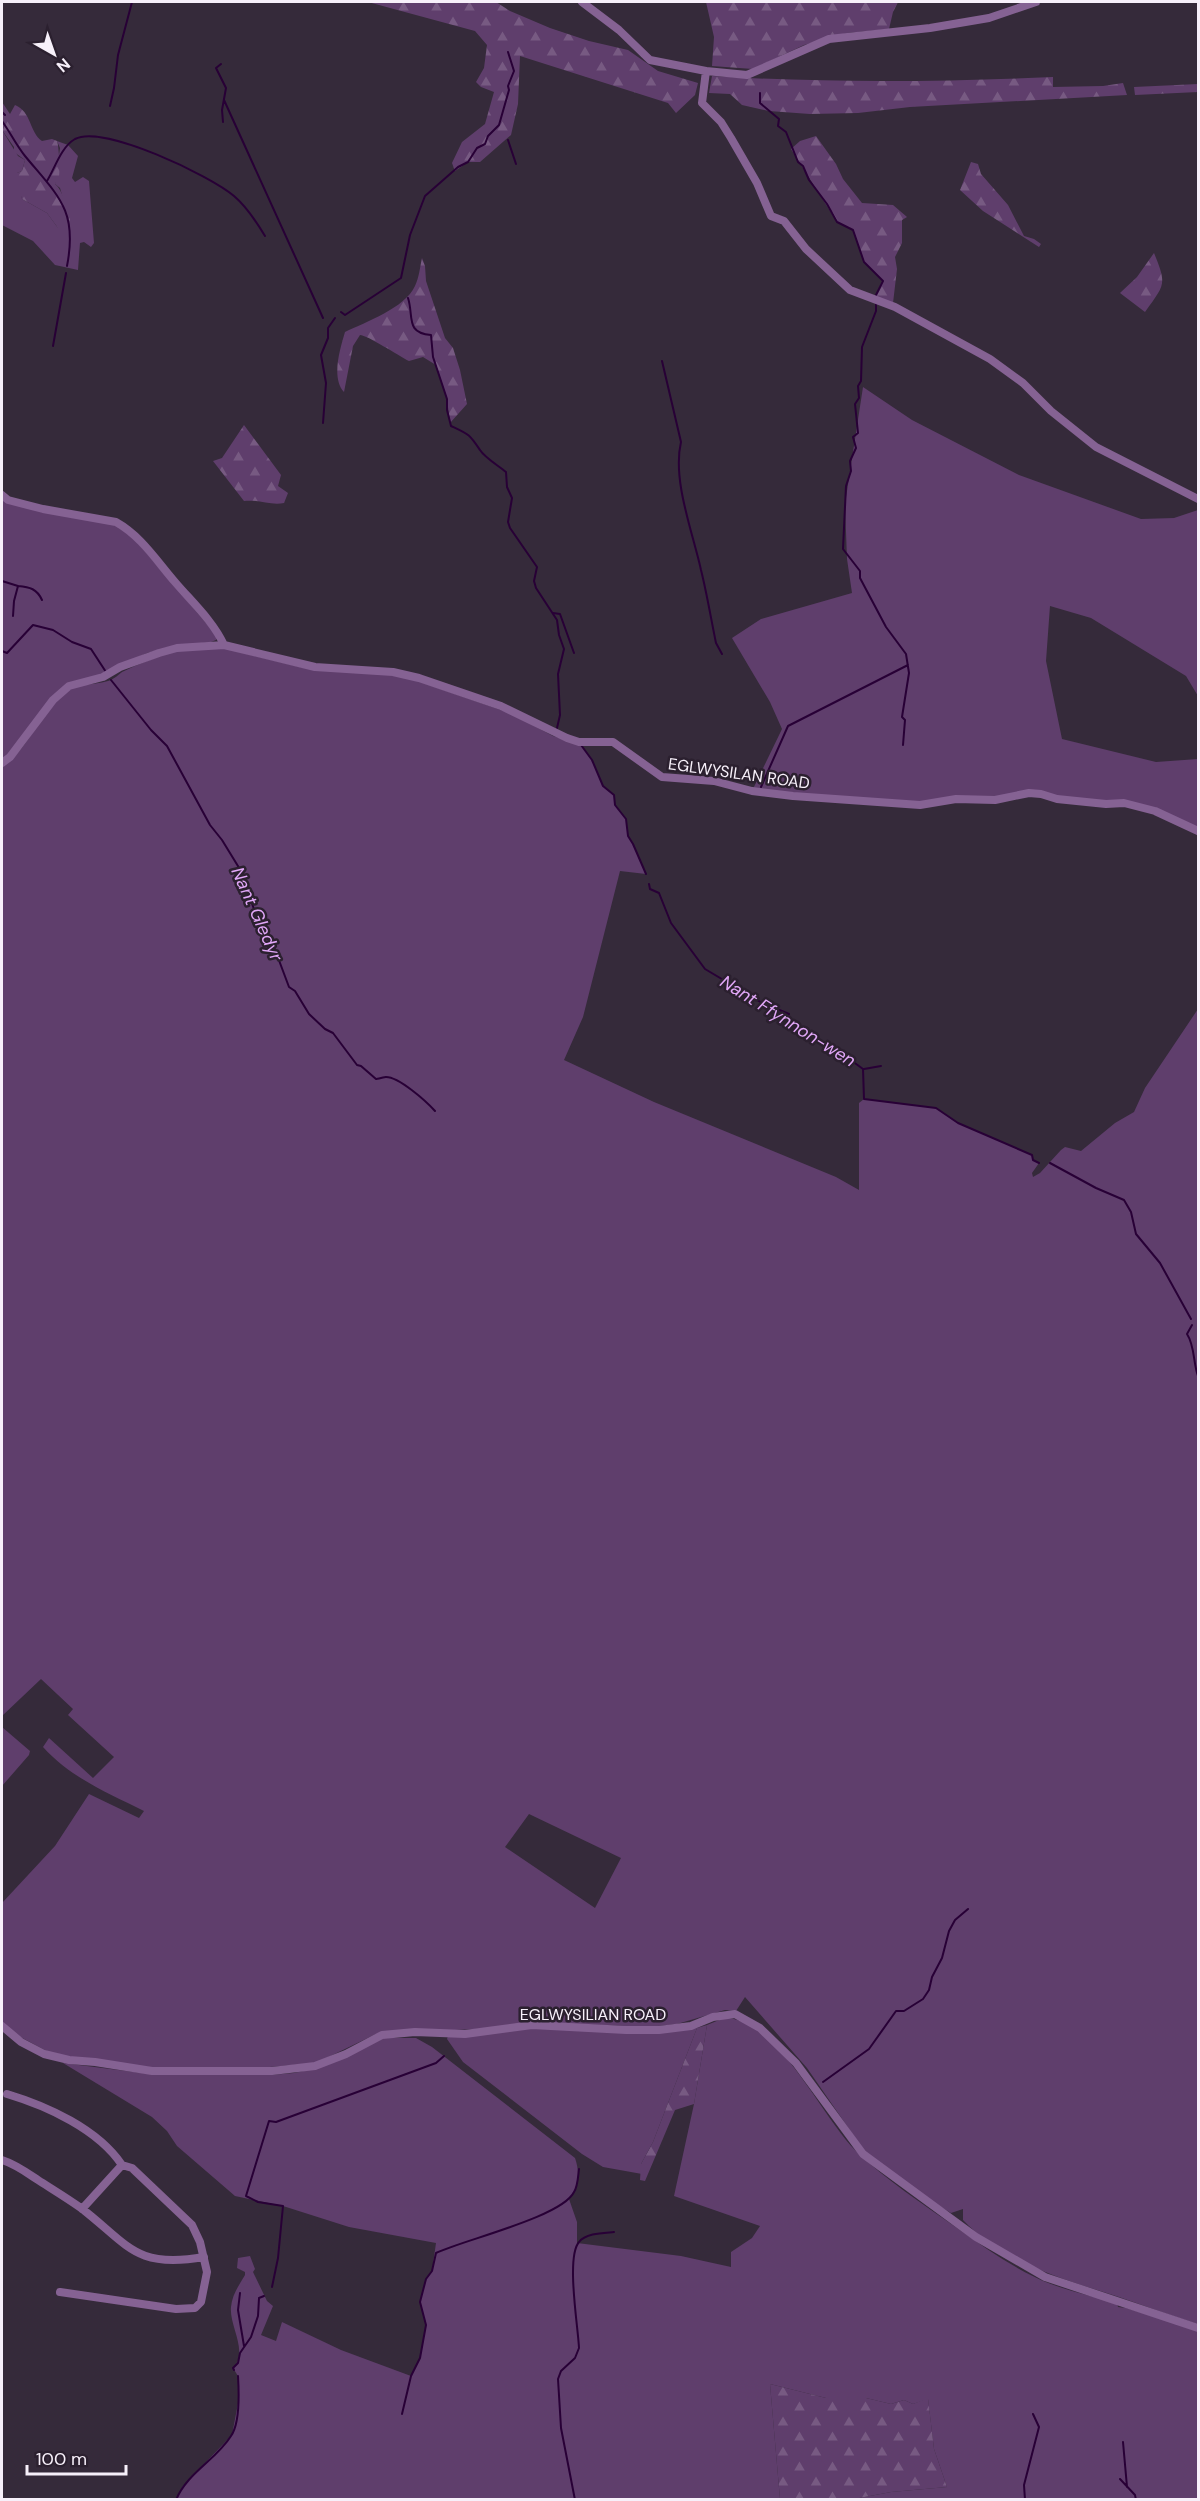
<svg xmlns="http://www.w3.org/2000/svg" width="1200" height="2501" font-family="'DM Sans',sans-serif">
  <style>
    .green { fill: #5f3e6c; fill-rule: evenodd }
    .forest { fill: url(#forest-firs) }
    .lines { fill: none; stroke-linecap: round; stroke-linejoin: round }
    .stream { stroke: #280036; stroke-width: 2 }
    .minor { stroke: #856293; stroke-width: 8 }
    .labels { text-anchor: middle; stroke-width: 5; stroke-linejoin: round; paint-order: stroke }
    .street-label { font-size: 16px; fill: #f7f0fa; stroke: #2b202f }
    .water-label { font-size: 18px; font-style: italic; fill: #e1a7f8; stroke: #2b202f }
  </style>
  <defs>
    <pattern id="forest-firs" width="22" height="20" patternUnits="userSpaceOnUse" patternTransform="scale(1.5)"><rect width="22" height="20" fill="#5f3e6c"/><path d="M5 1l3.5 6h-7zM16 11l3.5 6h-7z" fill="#775a82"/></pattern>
  </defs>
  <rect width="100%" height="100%" fill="#352a3a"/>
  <path class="green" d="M 2,130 L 18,156 L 25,160 L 22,171 L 17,173 L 22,199 L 47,213 L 58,228 L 70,222 L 60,188 L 55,184 L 60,148 L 57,141 L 68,145 L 78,156 L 72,178 L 75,182 L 83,177 L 89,181 L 94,243 L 91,247 L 84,242 L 80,243 L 78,270 L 55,265 L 33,241 L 2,225 Z
    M 863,387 L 912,420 L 1019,475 L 1141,519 L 1174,518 L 1198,510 L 1198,696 L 1186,676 L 1091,618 L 1050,606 L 1046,661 L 1062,739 L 1156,762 L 1198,759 L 1198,830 L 1135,806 L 1029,793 L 920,805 L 752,791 L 782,729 L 770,702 L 732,638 L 761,619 L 852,593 L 847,559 L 845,504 Z
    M 2,499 L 113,524 L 130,534 L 217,636 L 216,640 L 211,642 L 174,646 L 147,653 L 99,675 L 63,687 L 4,759 L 2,756 Z
    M 223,648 L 304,668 L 379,673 L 412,679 L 512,714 L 553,736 L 581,745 L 592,760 L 603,786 L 614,795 L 615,805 L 626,819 L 628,836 L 633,844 L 646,874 L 620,871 L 583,1017 L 564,1060 L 654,1102 L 836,1177 L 859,1190 L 859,1103 L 864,1099 L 936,1108 L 958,1123 L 1032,1155 L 1033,1160 L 1039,1163 L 1032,1173 L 1033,1177 L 1040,1173 L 1061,1150 L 1065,1147 L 1081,1151 L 1115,1123 L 1134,1112 L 1145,1088 L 1198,1009 L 1198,2324 C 1172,2316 1146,2306 1119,2297 C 1066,2280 1003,2263 963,2220 L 963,2209 L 951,2213 L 921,2195 L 865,2152 L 807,2068 L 745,1997 L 736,2011 L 725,2010 L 677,2024 L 649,2027 L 578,2024 L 376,2034 L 316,2063 L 270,2067 L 157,2068 L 56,2056 L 13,2033 L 2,2022 L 2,1903 L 55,1846 L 89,1794 L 139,1818 L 144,1811 C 108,1793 71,1778 43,1747 L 49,1738 L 93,1778 L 114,1757 L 68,1715 L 73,1709 L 41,1679 L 2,1716 L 2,767 C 28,750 39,715 63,694 C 77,682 95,686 111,680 C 115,678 118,675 122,672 C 138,664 156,657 173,652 C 190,647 207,649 223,648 ZM 529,1814 L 621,1858 L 595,1908 L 505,1847 Z
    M 2,1727 L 30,1751 L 29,1755 L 2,1786 Z
    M 724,2018 C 778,2018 821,2117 856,2151 C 886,2180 923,2204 957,2228 C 987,2249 1017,2271 1051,2284 C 1072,2292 1095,2297 1117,2303 L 1118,2307 L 1126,2308 L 1198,2330 L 1197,2333 L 1198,2336 L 1198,2499 L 854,2499 L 891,2492 L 947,2487 L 934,2449 L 928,2399 L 913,2404 L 904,2400 L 891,2404 L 866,2398 L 826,2398 L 770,2384 L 780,2499 L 176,2499 L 183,2486 L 232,2435 L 239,2398 L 238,2376 L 233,2368 C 249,2352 229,2326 231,2307 C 232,2295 239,2285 245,2275 L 245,2272 L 237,2268 L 238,2258 L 250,2256 L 255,2269 L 253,2272 L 267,2301 L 273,2306 L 261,2335 L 276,2341 L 282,2322 L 341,2350 L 411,2376 L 420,2358 L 426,2325 L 420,2302 L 426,2279 L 432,2271 L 436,2243 L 349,2227 L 283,2206 L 235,2196 L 177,2146 L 167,2131 L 152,2117 L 63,2063 L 158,2075 L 271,2075 L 294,2073 L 317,2068 L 384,2038 L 416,2038 L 432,2047 L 575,2158 C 580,2172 579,2187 569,2199 L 577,2222 L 577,2243 L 681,2256 L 731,2267 L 731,2252 L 752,2238 L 760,2226 L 674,2196 L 694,2104 L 707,2025 Z
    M 533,2027 L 667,2032 L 697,2028 L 653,2142 L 641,2164 L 642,2174 L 603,2167 L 582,2154 L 463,2062 L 447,2039 L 448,2036 Z"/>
  <path class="forest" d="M 368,2 L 496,2 L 510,11 L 550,28 L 589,41 L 628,50 L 658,71 L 698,83 L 695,95 L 676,113 L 668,103 L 520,56 L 518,104 L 511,135 L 480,162 L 468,162 L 455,171 L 452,163 L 462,142 L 485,124 L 494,92 L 481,87 L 476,82 L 484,68 L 487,45 L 475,31 Z
    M 706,2 L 898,2 L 893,12 L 889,29 L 847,33 L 804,45 L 753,69 L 712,66 L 714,37 Z
    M 712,76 C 825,83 939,82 1053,77 L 1053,87 L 1103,86 L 1123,83 L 1127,95 L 910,107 L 858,113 L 810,114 L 769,111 L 742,105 L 730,94 L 709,93 Z
    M 1198,84 L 1198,92 L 1135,95 L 1134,87 Z
    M 2,102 L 10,114 L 15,105 C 32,112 29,132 42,141 L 52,139 L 57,141 C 59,145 60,172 59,176 C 58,179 56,181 55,184 C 62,190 62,198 70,205 L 70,225 L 65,229 L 58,228 L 47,213 L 22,199 L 14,174 L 22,171 L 25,160 L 14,152 L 14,147 L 2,130 Z
    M 816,136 L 836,164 L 843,179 L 862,203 L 893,205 L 907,217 L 902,220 L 902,243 L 895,257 L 897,269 L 893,303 L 875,297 L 882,281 L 864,262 L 853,230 L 837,222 L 791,149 L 800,141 Z
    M 971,162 L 978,164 L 981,174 L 1008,205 L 1024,236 L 1034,239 L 1041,244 L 1039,247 L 983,211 L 960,190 Z
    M 1154,253 C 1167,285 1165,284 1145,312 L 1120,293 L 1137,277 Z
    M 422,258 L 425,266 L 426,281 L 445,338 L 453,348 L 460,370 L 467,404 L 450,423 L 447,399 L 436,365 L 423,357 L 409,361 C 399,356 367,335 360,335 L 353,346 L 344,392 C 331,378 340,349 345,332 C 366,322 405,308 415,286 C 419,278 420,267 422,258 Z
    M 244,425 L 281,475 L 278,486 L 288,493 L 284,503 C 271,506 258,499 244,501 L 213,461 L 222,458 Z
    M 707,2025 L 694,2104 L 675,2110 L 645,2181 L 640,2180 L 641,2164 L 653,2142 L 697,2028 Z
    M 770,2384 L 826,2398 L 866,2398 L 891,2404 L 904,2400 L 913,2404 L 928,2398 L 934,2449 L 947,2487 L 891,2492 L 854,2499 L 780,2499 Z"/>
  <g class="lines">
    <path class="stream" d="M 221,64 L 216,68 L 226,88 L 222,110 L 223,122
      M 760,93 L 760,103 L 779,119 L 778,126 L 786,132 L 798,162 L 803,166 L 809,180 L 827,204 L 837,222 L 853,230 L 864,262 L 883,281 L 875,297
      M 224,100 L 323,318
      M 110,106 L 114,88 L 118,55 L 132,2
      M 2,112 L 5,115
      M 2,121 C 10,132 16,145 25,156 C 58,196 78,210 67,266
      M 508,140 L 516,164
      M 47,181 C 55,168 61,147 75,139 C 103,124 211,176 234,196 C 247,207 256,221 265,236
      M 408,298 C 414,316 405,333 431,335 L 433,357 L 447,399 L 447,410 L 451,426 C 470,435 469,434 480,450 C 485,458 499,466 506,472 L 507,487 L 512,498 L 508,522 L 510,528 L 537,567 L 534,581 L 536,588 L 557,620 L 559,635 L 564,649 L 558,674 L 560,715 L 557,728
      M 876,303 L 876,311 L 862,347 L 861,381 L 858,386 L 859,398 L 855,404 L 858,433 L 853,437 L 856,448 L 850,461 L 851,471 L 846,486 L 843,549 L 860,571 L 860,578 L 886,627 L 906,654 L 909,673 L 902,717 L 905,720 L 903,745
      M 341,312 L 345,315 L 401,278 L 410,235 L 425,196 L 458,167 L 468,162 L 477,148 L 485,144 L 488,136 L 499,125 L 509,90 L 508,86 L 514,71 L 508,52
      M 53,346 L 66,273
      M 662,361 L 681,442 C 672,480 693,533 701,570 C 707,594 711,619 716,643 L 722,654
      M 323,423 L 326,383 L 321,355 L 328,338 L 328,328 L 335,318
      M 2,581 L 18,586 L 14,601 L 13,616
      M 18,586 C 30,587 37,589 42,600
      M 553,613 L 560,614 L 574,653
      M 2,651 L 7,653 L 33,625 L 53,630 L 72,642 L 91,649 L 106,672
      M 111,680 L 151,730 L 167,746 L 210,825 L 222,840 L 241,871 L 261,930 L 274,947 L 289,987 L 295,991 L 309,1014 L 325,1029 L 333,1033 L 357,1065 L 361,1066 L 376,1079 C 377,1079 385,1077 386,1077 C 399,1077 426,1101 435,1111
      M 581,745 L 592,760 L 603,786 L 614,795 L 615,805 L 626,819 L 628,836 L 633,844 L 646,874
      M 761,787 L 788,726 L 908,665
      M 649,884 L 650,889 L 659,893 L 671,923 L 705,969 L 767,1006 L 817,1040 L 829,1044 L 863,1069 L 864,1099 L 936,1108 L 958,1123 L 1032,1155 L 1033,1160 L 1039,1163
      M 770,1006 L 789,1014
      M 864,1069 L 881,1066
      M 1050,1163 L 1096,1188 L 1124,1200 L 1131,1212 L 1136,1234 L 1160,1263 L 1191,1319
      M 1192,1325 L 1187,1334 C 1195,1346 1193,1363 1198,1376
      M 1198,1379 L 1198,1380
      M 823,2082 L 869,2049 L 896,2011 L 904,2011 L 923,1999 L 929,1990 L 932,1977 L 942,1958 L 949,1931 L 955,1920 L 968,1909
      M 272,2287 L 278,2258 L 283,2206 L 258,2202 L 246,2196 L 269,2121 L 276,2122 L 436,2063 L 444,2056
      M 240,2293 L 238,2310 L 244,2346
      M 234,2370 L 233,2368 L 238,2363 L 240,2353 L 251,2337 L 258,2316 L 259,2298 L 264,2296
      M 402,2414 L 411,2376 L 420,2358 L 426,2325 L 420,2302 L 426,2279 L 432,2271 L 436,2253 C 463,2240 562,2217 574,2192 C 578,2186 578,2176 579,2169
      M 1123,2442 L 1127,2487
      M 1120,2479 L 1135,2495 L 1136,2500
      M 176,2500 C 187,2473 216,2460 231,2436 C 240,2423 239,2392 238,2376
      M 575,2500 L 561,2428 L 558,2379 L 561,2371 L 575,2358 L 579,2348 C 578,2326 566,2257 579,2242 C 586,2233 604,2233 614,2232
      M 1025,2500 L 1024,2485 L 1039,2427 L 1033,2414"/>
    <path class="minor" d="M 582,2 L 619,30 L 650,60 L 706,71
      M 1036,2 L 989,18 L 930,28 L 829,39 L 747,75 L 706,71 L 702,103 L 721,122 L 731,138 L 757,183 L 771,216 L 784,221 L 806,249 L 850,290 L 895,307 L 990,359 L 1023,383 L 1051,411 L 1096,447 L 1198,499
      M 2,495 L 8,500 L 43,509 L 116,522 C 141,536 156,560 175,582 C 192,602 213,621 224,645
      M 2,763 L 10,757 L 53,700 L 69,686 L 103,677 L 120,667 L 159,653 L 177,648 L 224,645 L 315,667 L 393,672 L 419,678 L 501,706 L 567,738 L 579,742 L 613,742 L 662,777 L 714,781 L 752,791 L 793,796 L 920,805 L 956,799 L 995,800 L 1029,793 L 1041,794 L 1057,799 L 1106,804 L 1124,803 L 1155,811 L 1198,831
      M 2,2026 L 21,2042 L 44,2054 L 69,2060 L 95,2062 L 152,2071 L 272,2071 L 315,2066 L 346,2054 L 382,2035 L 415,2032 L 465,2034 L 532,2025 L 626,2030 L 659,2030 L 691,2026 L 713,2017 L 735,2014 L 760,2028 L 796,2063 L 863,2154 L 976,2237 L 1045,2277 L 1198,2328
      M 7,2094 C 47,2106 98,2129 122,2165
      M 2,2160 C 15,2164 26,2172 38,2180 C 52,2189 67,2198 81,2208 C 129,2245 135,2269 204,2257
      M 60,2292 L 176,2309 L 195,2308 L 201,2302 L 207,2272 L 200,2242 L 192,2225 L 132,2168 L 122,2165 L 82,2209"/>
  </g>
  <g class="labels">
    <g class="street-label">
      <text transform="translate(739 773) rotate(8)" y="6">EGLWYSILAN ROAD</text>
      <text x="593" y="2020">EGLWYSILIAN ROAD</text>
    </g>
    <g class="water-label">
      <text transform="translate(257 914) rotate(66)" y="6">Nant Gledyr</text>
      <text transform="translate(788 1021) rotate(32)" y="6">Nant Ffynnon-wen</text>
    </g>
  </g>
  <rect width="1200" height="2501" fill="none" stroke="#f7f0fa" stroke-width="6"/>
  <g transform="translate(54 54) rotate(140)" stroke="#2b202f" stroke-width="4.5" paint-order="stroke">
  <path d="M0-4.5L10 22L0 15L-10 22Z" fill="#f7f0fa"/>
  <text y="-9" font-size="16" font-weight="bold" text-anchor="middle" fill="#f7f0fa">N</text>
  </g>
  <path d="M27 2465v9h99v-9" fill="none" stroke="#f7f0fa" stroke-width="3"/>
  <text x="36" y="2465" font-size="18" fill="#f7f0fa" stroke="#2b202f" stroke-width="4.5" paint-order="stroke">100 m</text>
</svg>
